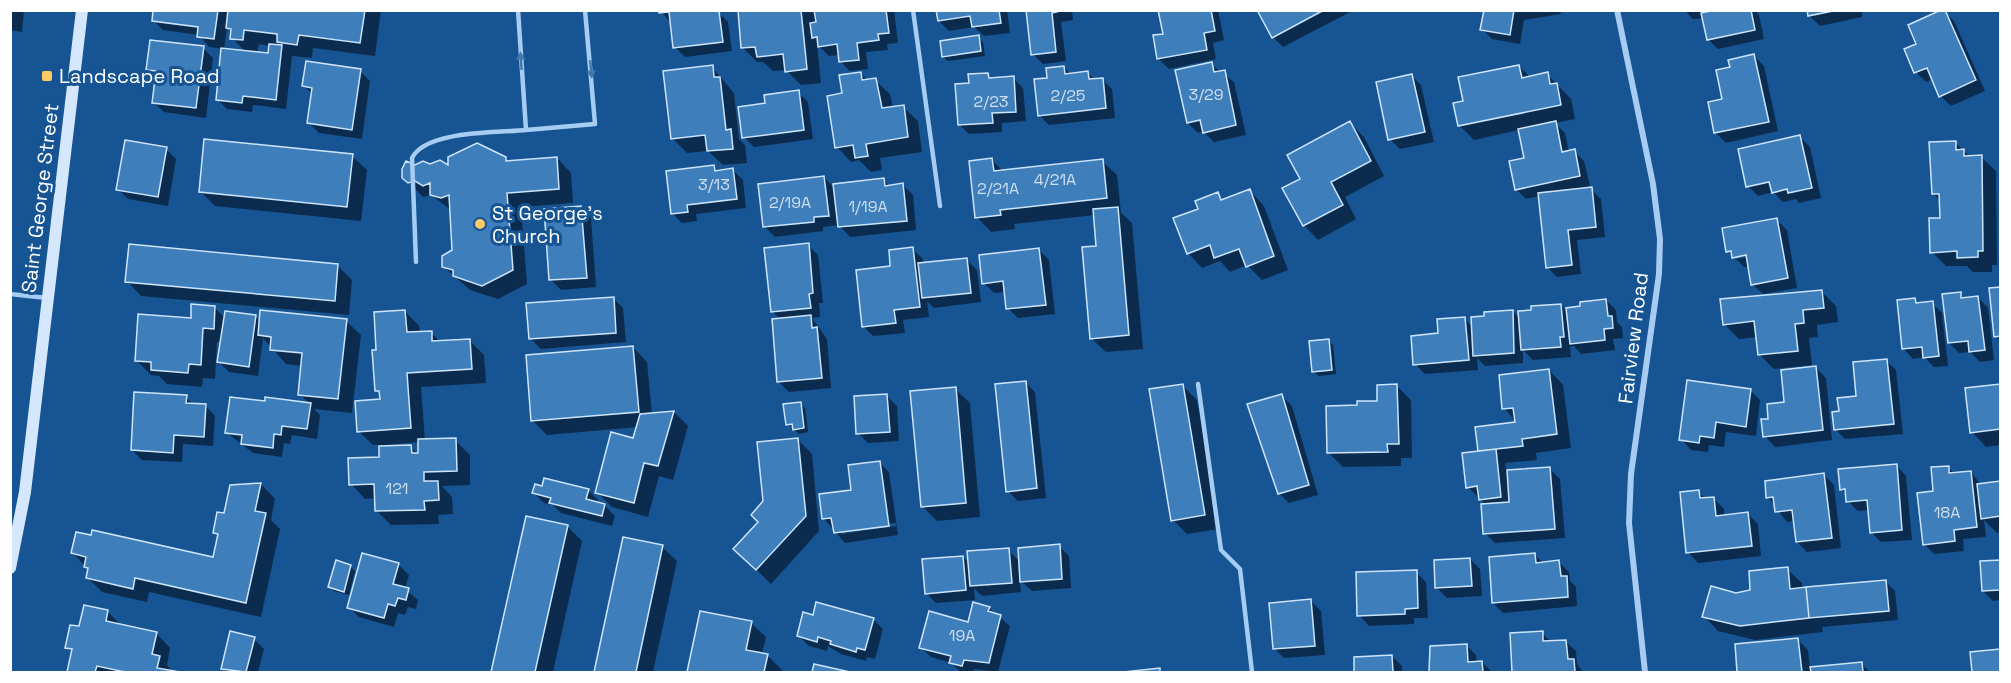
<svg xmlns="http://www.w3.org/2000/svg" width="2011" height="683" font-family="'Space Grotesk',sans-serif">
  <style>
    .shadow { fill: #0007; fill-rule: evenodd }
    .building { fill: #3e7ebb; stroke: #cde5fc; stroke-width: 1.5 }
    .lines { fill: none; stroke-linecap: round; stroke-linejoin: round }
    .lane { stroke: #a6ccf1; stroke-width: 4.5 }
    .street { stroke: #a6ccf1; stroke-width: 6 }
    .secondary { stroke: #d4e7fc; stroke-width: 12 }
    .oneway { fill: #4178b0 }
    .poi-dot { fill: #ffca66; stroke: #165494; stroke-width: 2 }
    .labels { text-anchor: middle; stroke-width: 6; stroke-linejoin: round; paint-order: stroke }
    .number-label { font-size: 16px; fill: #cfdfee }
    .poi-label { font-size: 20px; fill: #fff; stroke: #165494; text-anchor: start }
    .street-label { font-size: 20px; fill: #fff; stroke: #165494 }
  </style>
  <rect width="100%" height="100%" fill="#165494"/>
  <path class="shadow" d="M 10,10 L 24,10 L 22,32 L 10,30 Z
    M 155,10 L 381,10 L 375,56 L 313,48 L 312,58 L 292,56 L 286,109 L 253,105 L 252,112 L 227,109 L 217,99 L 223,49 L 209,47 L 199,35 L 163,30 L 153,20 ZM 227,27 L 232,33 L 232,38 L 246,52 L 224,50 ZM 259,44 L 270,46 L 269,55 L 257,54 Z
    M 660,10 L 718,12 L 728,22 L 732,51 L 685,57 L 675,47 L 670,22 Z
    M 739,10 L 894,10 L 898,43 L 887,44 L 888,50 L 866,52 L 868,69 L 850,71 L 840,61 L 839,55 L 829,56 L 817,44 L 821,83 L 801,85 L 786,70 L 773,71 L 763,62 L 757,62 L 743,48 Z
    M 938,10 L 1007,10 L 1010,33 L 984,36 L 974,27 L 949,31 L 939,21 Z
    M 1027,10 L 1072,10 L 1073,20 L 1061,22 L 1066,61 L 1043,64 L 1033,54 Z
    M 1160,10 L 1218,10 L 1224,40 L 1213,43 L 1216,59 L 1169,69 L 1159,59 L 1155,37 L 1165,35 Z
    M 1259,10 L 1352,10 L 1352,11 L 1283,47 L 1273,37 Z
    M 1485,10 L 1560,10 L 1561,14 L 1524,20 L 1520,44 L 1492,39 L 1482,29 Z
    M 1684,10 L 1755,10 L 1759,15 L 1764,39 L 1718,49 L 1708,39 L 1704,18 L 1693,19 Z
    M 1809,10 L 1862,10 L 1862,17 L 1820,26 L 1810,16 Z
    M 1944,11 L 1954,21 L 1985,91 L 1951,106 L 1941,96 L 1933,79 L 1926,82 L 1916,72 L 1918,44 Z
    M 978,37 L 983,42 L 985,56 L 948,61 L 943,57 Z
    M 203,48 L 213,58 L 206,118 L 164,112 L 153,102 L 156,78 L 148,69 Z
    M 1754,56 L 1764,66 L 1778,131 L 1726,143 L 1716,133 L 1724,100 Z
    M 1211,64 L 1234,82 L 1246,135 L 1214,142 L 1203,131 L 1198,133 L 1188,123 Z
    M 1519,66 L 1530,77 L 1547,74 L 1571,99 L 1575,119 L 1555,123 L 1565,133 L 1569,152 L 1574,151 L 1584,161 L 1590,186 L 1582,188 L 1582,190 L 1591,189 L 1601,199 L 1605,237 L 1577,240 L 1581,274 L 1557,277 L 1547,267 L 1539,196 L 1526,199 L 1516,189 L 1525,159 L 1519,130 L 1474,140 L 1459,125 L 1465,102 Z
    M 712,67 L 734,93 L 739,139 L 745,145 L 747,163 L 723,165 L 708,151 L 687,153 L 672,138 Z
    M 1064,67 L 1071,75 L 1088,73 L 1095,80 L 1102,79 L 1112,89 L 1115,118 L 1049,125 L 1039,115 L 1048,79 Z
    M 360,71 L 370,81 L 362,139 L 319,133 L 309,123 L 313,95 L 304,86 Z
    M 861,73 L 868,81 L 875,80 L 890,94 L 893,108 L 903,107 L 918,121 L 922,152 L 880,158 L 882,170 L 871,172 L 859,160 L 851,162 L 837,147 L 844,95 Z
    M 988,74 L 993,80 L 1013,78 L 1023,88 L 1026,121 L 1002,123 L 1002,132 L 969,134 L 959,124 L 971,85 Z
    M 1411,75 L 1421,85 L 1434,142 L 1400,149 L 1390,139 Z
    M 798,92 L 808,102 L 813,139 L 754,147 L 744,137 L 766,105 Z
    M 1350,123 L 1364,137 L 1384,176 L 1345,197 L 1356,219 L 1318,240 L 1304,225 L 1302,179 Z
    M 1800,137 L 1810,147 L 1821,198 L 1799,203 L 1796,199 L 1783,202 L 1773,192 L 1758,196 L 1748,186 Z
    M 1955,142 L 1970,157 L 1981,157 L 1996,171 L 1997,265 L 1992,265 L 1992,272 L 1973,272 L 1967,266 L 1946,266 L 1932,252 L 1942,219 L 1941,201 L 1933,194 Z
    M 166,149 L 176,159 L 168,206 L 128,199 L 118,189 Z
    M 352,156 L 367,170 L 361,221 L 215,206 L 200,191 Z
    M 505,158 L 509,162 L 557,158 L 571,173 L 573,203 L 521,207 L 527,284 L 498,299 L 470,290 L 443,266 L 453,251 L 451,210 L 431,195 L 423,197 L 404,177 L 415,166 L 450,167 Z
    M 992,160 L 1003,171 L 1102,161 L 1117,175 L 1121,213 L 1132,223 L 1143,349 L 1106,352 L 1091,338 L 1098,247 L 1095,215 L 1014,224 L 1015,229 L 991,232 L 977,217 Z
    M 713,167 L 718,172 L 733,170 L 743,180 L 746,208 L 696,214 L 697,221 L 682,223 L 672,213 Z
    M 824,177 L 835,189 L 884,180 L 890,187 L 903,185 L 913,195 L 916,230 L 850,237 L 839,225 L 823,227 L 823,231 L 775,237 L 765,227 Z
    M 1250,191 L 1264,206 L 1288,270 L 1262,280 L 1247,265 L 1230,272 L 1220,261 L 1202,268 L 1188,253 L 1200,210 L 1217,194 L 1224,201 Z
    M 581,208 L 591,218 L 596,287 L 561,290 L 551,280 Z
    M 1777,220 L 1787,230 L 1797,288 L 1763,294 L 1752,284 L 1749,266 L 1744,267 L 1728,251 ZM 1753,253 L 1754,256 L 1736,259 L 1734,256 Z
    M 808,245 L 818,255 L 823,303 L 819,303 L 820,317 L 812,318 L 827,339 L 831,388 L 789,392 L 779,382 L 781,320 L 772,311 Z
    M 912,249 L 923,259 L 923,264 L 967,260 L 977,270 L 981,302 L 934,308 L 927,301 L 929,317 L 903,320 L 905,333 L 873,336 L 863,326 L 892,267 Z
    M 1039,250 L 1049,260 L 1055,314 L 1018,318 L 1008,308 L 1006,292 L 994,293 L 984,283 Z
    M 337,265 L 352,280 L 349,315 L 141,296 L 127,281 Z
    M 2000,288 L 2000,341 L 1996,336 L 1991,290 Z
    M 1821,291 L 1836,306 L 1838,322 L 1817,325 L 1818,337 L 1809,338 L 1812,365 L 1774,369 L 1759,354 L 1757,337 L 1739,339 L 1724,324 Z
    M 1960,294 L 1965,299 L 1978,297 L 1988,308 L 1994,360 L 1980,362 L 1970,352 L 1959,353 L 1949,343 Z
    M 613,298 L 623,308 L 626,342 L 541,349 L 531,339 Z
    M 1914,299 L 1919,304 L 1932,303 L 1942,313 L 1948,366 L 1934,367 L 1924,357 L 1913,359 L 1903,348 Z
    M 1606,300 L 1616,310 L 1617,322 L 1622,327 L 1623,338 L 1613,339 L 1615,350 L 1581,354 L 1574,346 L 1570,347 L 1571,357 L 1533,360 L 1523,350 L 1523,363 L 1485,366 L 1477,358 L 1478,370 L 1425,374 L 1415,364 L 1440,335 L 1464,318 L 1473,327 L 1513,311 L 1520,319 L 1561,305 L 1569,314 Z
    M 214,307 L 225,318 L 255,316 L 261,322 L 346,321 L 361,335 L 352,413 L 314,409 L 320,415 L 317,439 L 292,435 L 290,444 L 284,443 L 282,457 L 253,453 L 227,433 L 267,403 L 310,405 L 300,394 L 302,366 L 286,364 L 263,338 L 258,376 L 229,372 L 219,362 L 222,342 L 217,342 L 215,379 L 203,378 L 202,387 L 167,384 L 159,376 L 151,375 L 137,361 L 192,319 Z
    M 405,311 L 419,326 L 420,333 L 431,333 L 441,342 L 469,340 L 484,355 L 486,383 L 421,387 L 425,441 L 455,440 L 470,455 L 470,485 L 442,486 L 452,497 L 453,514 L 438,515 L 439,524 L 391,525 L 376,510 L 376,498 L 365,499 L 351,484 L 380,459 L 380,445 L 373,445 L 358,431 L 381,400 L 381,394 L 377,390 L 378,351 ZM 420,442 L 420,456 L 411,447 L 386,447 L 386,445 Z
    M 1328,341 L 1333,345 L 1336,374 L 1319,376 L 1314,372 Z
    M 633,347 L 647,362 L 652,414 L 674,412 L 688,426 L 673,480 L 659,476 L 648,517 L 612,507 L 597,492 L 634,440 L 638,427 L 547,435 L 533,421 Z
    M 1886,360 L 1896,370 L 1903,434 L 1845,439 L 1835,429 L 1840,413 L 1857,397 Z
    M 1816,368 L 1826,378 L 1832,440 L 1775,447 L 1765,436 L 1770,420 Z
    M 1549,370 L 1563,385 L 1571,448 L 1536,453 L 1537,460 L 1505,463 L 1507,472 L 1550,469 L 1560,479 L 1565,538 L 1495,543 L 1485,533 L 1486,505 L 1468,487 L 1482,452 L 1480,450 L 1517,423 L 1504,408 Z
    M 1025,382 L 1035,392 L 1046,498 L 1018,501 L 1008,491 Z
    M 1182,385 L 1197,400 L 1219,529 L 1187,534 L 1173,520 Z
    M 2000,385 L 2000,445 L 1986,447 L 1972,432 L 1967,389 Z
    M 1397,386 L 1411,400 L 1412,458 L 1401,458 L 1401,466 L 1343,467 L 1329,453 L 1359,407 L 1379,402 Z
    M 955,389 L 970,403 L 980,517 L 937,521 L 922,506 Z
    M 1750,390 L 1760,400 L 1756,436 L 1726,432 L 1724,447 L 1709,445 L 1708,452 L 1691,450 L 1681,439 Z
    M 887,396 L 897,406 L 899,441 L 868,443 L 858,433 Z
    M 1282,396 L 1292,406 L 1318,495 L 1289,503 L 1279,493 L 1249,405 Z
    M 186,397 L 194,405 L 205,405 L 215,416 L 213,446 L 183,444 L 182,462 L 142,460 L 132,450 Z
    M 801,404 L 805,408 L 808,432 L 799,434 L 788,424 Z
    M 797,439 L 812,454 L 819,531 L 771,584 L 750,563 L 765,502 Z
    M 879,462 L 889,472 L 898,535 L 845,543 L 824,519 ZM 896,523 L 896,526 L 841,534 L 841,531 Z
    M 1896,465 L 1906,476 L 1912,540 L 1881,542 L 1871,532 L 1869,510 L 1858,511 L 1848,501 L 1847,495 L 1841,489 Z
    M 1948,467 L 1955,474 L 1971,472 L 1981,485 L 2000,483 L 2000,532 L 1997,533 L 1984,520 L 1986,537 L 1963,539 L 1964,551 L 1934,554 L 1924,544 L 1934,493 Z
    M 1824,475 L 1834,485 L 1841,548 L 1807,552 L 1797,542 L 1794,521 L 1787,522 L 1768,497 Z
    M 261,484 L 275,499 L 271,520 L 280,529 L 261,617 L 149,592 L 147,602 L 102,592 L 88,578 L 89,570 L 73,553 L 214,559 L 219,537 L 215,532 L 225,515 L 231,486 Z
    M 588,490 L 598,500 L 597,504 L 605,506 L 615,516 L 612,526 L 561,513 L 553,505 L 544,503 L 534,493 Z
    M 1698,492 L 1706,499 L 1714,499 L 1724,509 L 1724,517 L 1748,514 L 1758,524 L 1761,556 L 1698,563 L 1688,552 Z
    M 527,517 L 567,526 L 582,541 L 553,672 L 493,672 Z
    M 624,539 L 662,547 L 677,561 L 653,672 L 596,672 Z
    M 1059,546 L 1069,556 L 1071,588 L 1032,591 L 1020,580 L 1021,592 L 982,596 L 974,588 L 975,600 L 936,603 L 926,593 L 963,557 L 970,564 L 1008,550 L 1020,562 Z
    M 1534,554 L 1543,563 L 1559,562 L 1569,572 L 1570,581 L 1576,587 L 1577,606 L 1503,613 L 1493,603 Z
    M 363,555 L 399,565 L 409,575 L 405,589 L 418,600 L 416,609 L 408,607 L 405,615 L 398,613 L 394,627 L 359,617 L 349,607 Z
    M 1470,559 L 1480,569 L 1482,596 L 1447,598 L 1437,588 Z
    M 2000,561 L 2000,600 L 1993,601 L 1983,591 L 1982,562 Z
    M 337,562 L 351,567 L 355,571 L 349,595 L 334,591 L 329,587 Z
    M 1787,569 L 1802,583 L 1803,589 L 1885,581 L 1895,591 L 1898,620 L 1822,627 L 1823,632 L 1755,640 L 1718,631 L 1704,616 L 1736,595 L 1752,591 Z
    M 1416,572 L 1426,582 L 1428,618 L 1414,618 L 1414,624 L 1369,626 L 1359,615 Z
    M 1311,601 L 1321,611 L 1325,655 L 1284,658 L 1274,648 Z
    M 989,608 L 1010,626 L 998,672 L 974,669 L 973,672 L 961,672 L 951,663 L 931,657 L 921,647 L 969,623 Z
    M 108,612 L 122,626 L 156,633 L 170,648 L 167,665 L 173,672 L 68,672 L 73,653 L 67,647 L 80,628 Z
    M 701,613 L 751,623 L 766,637 L 762,654 L 767,655 L 782,670 L 781,672 L 689,672 Z
    M 873,619 L 883,629 L 875,659 L 867,657 L 866,661 L 841,654 L 828,646 L 827,651 L 809,646 L 799,636 Z
    M 1542,633 L 1551,642 L 1565,641 L 1576,651 L 1577,664 L 1583,672 L 1513,672 L 1511,635 Z
    M 254,639 L 264,649 L 258,672 L 226,672 L 223,669 Z
    M 1798,640 L 1808,650 L 1810,668 L 1861,663 L 1870,672 L 1739,672 L 1736,646 Z
    M 1466,645 L 1476,655 L 1477,663 L 1482,662 L 1492,672 L 1432,672 L 1432,647 Z
    M 2000,650 L 2000,672 L 1974,672 L 1972,653 Z
    M 1392,656 L 1402,666 L 1402,672 L 1356,672 L 1355,658 Z"/>
  <path class="building" d="M 153,10 L 218,10 L 214,39 L 197,37 L 198,27 L 152,21 Z
    M 228,10 L 365,10 L 360,43 L 299,35 L 297,45 L 277,42 L 277,34 L 244,30 L 243,40 L 230,39 L 231,29 L 226,28 Z
    M 658,10 L 719,11 L 723,42 L 673,48 L 669,12 L 659,13 Z
    M 738,10 L 801,10 L 807,69 L 785,72 L 783,54 L 757,57 L 755,47 L 741,48 Z
    M 814,10 L 886,10 L 889,33 L 878,34 L 879,40 L 857,43 L 859,60 L 839,62 L 837,44 L 818,47 L 817,37 L 812,38 L 810,23 L 816,22 Z
    M 936,10 L 999,10 L 1001,23 L 972,27 L 970,16 L 938,21 Z
    M 1026,10 L 1064,10 L 1052,13 L 1056,52 L 1031,55 Z
    M 1158,10 L 1211,10 L 1215,31 L 1204,33 L 1207,50 L 1157,59 L 1153,35 L 1163,34 Z
    M 1257,10 L 1324,10 L 1272,38 Z
    M 1484,10 L 1514,10 L 1510,35 L 1480,30 Z
    M 1715,10 L 1751,10 L 1755,30 L 1707,40 L 1701,13 Z
    M 1807,10 L 1838,10 L 1808,16 Z
    M 1941,10 L 1945,10 L 1976,80 L 1939,97 L 1927,68 L 1914,73 L 1904,49 L 1916,44 L 1908,25 Z
    M 979,35 L 981,51 L 942,57 L 940,41 Z
    M 150,40 L 204,46 L 196,108 L 152,103 L 156,71 L 146,70 Z
    M 269,44 L 282,45 L 276,100 L 243,96 L 242,103 L 216,100 L 221,48 L 268,53 Z
    M 1754,54 L 1769,122 L 1714,133 L 1708,102 L 1722,99 L 1716,70 L 1730,67 L 1728,60 Z
    M 306,61 L 361,69 L 352,130 L 307,123 L 312,88 L 302,86 Z
    M 1212,62 L 1214,72 L 1225,70 L 1236,125 L 1203,133 L 1200,120 L 1187,123 L 1175,70 Z
    M 713,65 L 714,77 L 720,77 L 726,130 L 731,129 L 733,149 L 707,151 L 705,135 L 671,139 L 663,71 Z
    M 1519,65 L 1522,78 L 1548,72 L 1550,84 L 1557,83 L 1561,105 L 1458,126 L 1453,103 L 1463,101 L 1458,77 Z
    M 1064,66 L 1065,74 L 1088,71 L 1089,79 L 1103,78 L 1106,108 L 1038,116 L 1034,79 L 1047,78 L 1046,68 Z
    M 861,72 L 862,80 L 876,78 L 882,108 L 904,105 L 908,137 L 866,144 L 868,156 L 855,158 L 853,145 L 835,148 L 827,96 L 842,93 L 839,75 Z
    M 988,73 L 989,78 L 1014,76 L 1016,112 L 992,113 L 993,123 L 958,125 L 955,84 L 969,83 L 968,74 Z
    M 1412,74 L 1425,132 L 1388,140 L 1376,82 Z
    M 799,90 L 804,130 L 742,138 L 738,107 L 765,103 L 764,95 Z
    M 1350,121 L 1371,161 L 1331,182 L 1343,205 L 1303,226 L 1282,188 L 1300,179 L 1287,155 Z
    M 1556,121 L 1562,152 L 1575,149 L 1580,176 L 1515,190 L 1509,161 L 1524,158 L 1518,129 Z
    M 1800,135 L 1812,188 L 1788,193 L 1787,189 L 1772,193 L 1769,182 L 1746,187 L 1738,149 Z
    M 204,139 L 353,154 L 347,207 L 199,192 Z
    M 125,140 L 167,147 L 158,197 L 116,190 Z
    M 1956,141 L 1956,150 L 1964,149 L 1964,156 L 1982,155 L 1983,251 L 1978,251 L 1978,257 L 1957,258 L 1957,251 L 1930,253 L 1929,218 L 1940,218 L 1939,194 L 1932,194 L 1929,142 Z
    M 477,143 L 506,157 L 506,161 L 557,157 L 559,189 L 507,193 L 513,270 L 482,286 L 453,276 L 453,270 L 442,267 L 442,256 L 452,250 L 449,195 L 441,198 L 430,195 L 430,183 L 423,186 L 415,181 L 408,183 L 402,178 L 402,169 L 406,161 L 415,165 L 423,161 L 430,164 L 440,160 L 448,165 L 448,157 Z
    M 992,158 L 994,171 L 1103,159 L 1107,198 L 1000,210 L 1001,215 L 975,218 L 969,161 Z
    M 714,165 L 715,171 L 733,168 L 737,199 L 687,205 L 688,212 L 671,214 L 666,171 Z
    M 824,176 L 829,216 L 814,217 L 814,222 L 763,227 L 758,184 Z
    M 884,178 L 885,186 L 903,183 L 907,221 L 838,227 L 833,184 Z
    M 1592,187 L 1596,227 L 1568,230 L 1572,265 L 1546,268 L 1538,193 Z
    M 1250,189 L 1274,256 L 1246,267 L 1239,249 L 1214,258 L 1210,245 L 1187,254 L 1173,218 L 1198,209 L 1195,201 L 1218,192 L 1221,200 Z
    M 581,206 L 587,278 L 549,280 L 544,209 Z
    M 1118,207 L 1129,335 L 1090,339 L 1082,247 L 1096,246 L 1093,209 Z
    M 1777,218 L 1788,278 L 1751,285 L 1746,255 L 1732,258 L 1731,251 L 1726,252 L 1722,228 Z
    M 809,243 L 813,293 L 809,294 L 811,308 L 771,312 L 764,248 Z
    M 129,244 L 338,264 L 335,301 L 125,282 Z
    M 913,247 L 920,307 L 894,310 L 896,323 L 862,327 L 856,270 L 890,266 L 889,250 Z
    M 1039,248 L 1046,305 L 1006,309 L 1003,281 L 982,284 L 979,255 Z
    M 967,258 L 971,293 L 922,298 L 918,263 Z
    M 2000,287 L 2000,336 L 1994,337 L 1989,288 Z
    M 1822,290 L 1824,308 L 1803,310 L 1804,323 L 1795,324 L 1798,351 L 1758,355 L 1754,321 L 1723,325 L 1720,299 Z
    M 1961,292 L 1961,298 L 1978,296 L 1985,350 L 1969,352 L 1968,341 L 1948,343 L 1942,294 Z
    M 614,297 L 616,333 L 529,339 L 526,303 Z
    M 1915,298 L 1916,303 L 1933,301 L 1939,356 L 1923,358 L 1922,347 L 1902,349 L 1897,300 Z
    M 1606,299 L 1608,316 L 1612,316 L 1613,328 L 1604,329 L 1605,340 L 1570,344 L 1566,308 L 1580,306 L 1580,302 Z
    M 191,304 L 215,306 L 214,329 L 203,328 L 201,365 L 189,364 L 188,373 L 151,370 L 151,362 L 135,361 L 138,314 L 191,318 Z
    M 1561,304 L 1564,337 L 1560,337 L 1561,347 L 1521,350 L 1518,311 L 1531,310 L 1531,306 Z
    M 260,310 L 347,319 L 338,399 L 298,395 L 302,353 L 270,350 L 271,337 L 258,335 Z
    M 405,310 L 407,332 L 432,331 L 432,341 L 470,339 L 472,369 L 407,373 L 411,428 L 357,432 L 355,401 L 380,399 L 379,391 L 375,391 L 372,350 L 376,350 L 374,312 Z
    M 1513,310 L 1514,353 L 1473,356 L 1471,317 L 1484,316 L 1484,312 Z
    M 225,311 L 256,315 L 249,367 L 217,362 Z
    M 811,315 L 812,328 L 817,327 L 822,378 L 777,382 L 772,319 Z
    M 1465,317 L 1469,360 L 1413,365 L 1411,336 L 1438,333 L 1437,319 Z
    M 1329,339 L 1332,370 L 1312,372 L 1309,341 Z
    M 633,346 L 639,412 L 531,421 L 526,355 Z
    M 1887,359 L 1894,424 L 1834,430 L 1832,412 L 1839,411 L 1837,398 L 1856,396 L 1853,362 Z
    M 1816,366 L 1823,430 L 1763,437 L 1761,419 L 1768,419 L 1767,404 L 1784,402 L 1781,370 Z
    M 1549,369 L 1557,434 L 1522,439 L 1523,446 L 1478,451 L 1475,427 L 1515,422 L 1513,408 L 1502,409 L 1499,375 Z
    M 1687,380 L 1751,389 L 1746,427 L 1716,422 L 1714,438 L 1700,436 L 1699,443 L 1679,440 Z
    M 1026,381 L 1037,488 L 1006,492 L 995,384 Z
    M 1183,384 L 1205,515 L 1171,521 L 1149,389 Z
    M 1397,384 L 1399,444 L 1387,444 L 1388,452 L 1327,453 L 1326,406 L 1357,405 L 1357,401 L 1377,401 L 1377,385 Z
    M 2000,384 L 2000,429 L 1970,433 L 1965,388 Z
    M 956,387 L 966,503 L 921,507 L 910,391 Z
    M 134,392 L 187,395 L 186,403 L 206,404 L 204,437 L 174,435 L 173,453 L 131,450 Z
    M 887,394 L 890,432 L 856,434 L 854,396 Z
    M 1282,394 L 1309,485 L 1278,494 L 1247,404 Z
    M 230,397 L 265,401 L 265,397 L 311,403 L 307,429 L 282,426 L 281,435 L 274,434 L 273,448 L 241,444 L 242,435 L 225,433 Z
    M 801,402 L 804,428 L 793,430 L 792,424 L 786,425 L 783,404 Z
    M 674,411 L 658,466 L 644,463 L 634,503 L 595,493 L 611,432 L 633,438 L 640,414 Z
    M 456,438 L 457,471 L 424,472 L 424,481 L 438,481 L 439,500 L 424,501 L 425,510 L 375,511 L 374,484 L 349,485 L 348,458 L 379,457 L 379,446 L 411,445 L 412,453 L 418,453 L 418,439 Z
    M 798,438 L 806,516 L 756,570 L 733,549 L 758,522 L 751,515 L 763,501 L 757,442 Z
    M 1496,449 L 1501,497 L 1479,500 L 1477,486 L 1466,488 L 1462,453 Z
    M 880,461 L 889,526 L 834,533 L 831,518 L 822,519 L 819,494 L 851,490 L 848,465 Z
    M 1897,464 L 1902,530 L 1870,533 L 1867,500 L 1846,502 L 1845,489 L 1840,490 L 1838,469 Z
    M 1949,466 L 1949,473 L 1971,471 L 1977,527 L 1954,530 L 1955,541 L 1923,545 L 1917,493 L 1933,491 L 1931,467 Z
    M 1550,467 L 1555,529 L 1483,534 L 1481,504 L 1509,502 L 1507,470 Z
    M 1824,473 L 1832,538 L 1796,542 L 1792,510 L 1775,512 L 1773,497 L 1766,498 L 1765,481 Z
    M 544,478 L 589,489 L 586,499 L 605,504 L 602,516 L 549,503 L 551,498 L 532,493 L 535,484 L 542,486 Z
    M 2000,481 L 2000,516 L 1981,519 L 1977,484 Z
    M 261,483 L 255,511 L 266,513 L 246,603 L 135,578 L 133,589 L 86,578 L 88,568 L 84,567 L 86,557 L 71,553 L 76,532 L 91,535 L 92,530 L 213,557 L 218,534 L 213,533 L 217,512 L 224,513 L 230,485 Z
    M 1699,490 L 1700,498 L 1714,497 L 1716,516 L 1748,512 L 1752,546 L 1686,553 L 1680,492 Z
    M 526,516 L 568,525 L 535,672 L 491,672 Z
    M 623,537 L 663,545 L 636,672 L 594,672 Z
    M 1060,544 L 1062,579 L 1020,582 L 1018,548 Z
    M 1009,548 L 1012,583 L 970,586 L 967,551 Z
    M 362,553 L 399,563 L 393,584 L 409,588 L 406,600 L 398,598 L 395,606 L 388,604 L 384,618 L 347,608 Z
    M 1535,553 L 1536,563 L 1559,560 L 1561,576 L 1567,576 L 1568,597 L 1492,603 L 1489,557 Z
    M 963,556 L 966,590 L 925,594 L 922,559 Z
    M 1470,558 L 1472,586 L 1435,588 L 1434,560 Z
    M 336,560 L 351,565 L 344,592 L 328,587 Z
    M 2000,560 L 2000,590 L 1982,591 L 1980,561 Z
    M 1788,567 L 1790,589 L 1806,587 L 1809,618 L 1740,626 L 1702,617 L 1711,586 L 1736,593 L 1750,590 L 1749,571 Z
    M 1417,570 L 1418,608 L 1405,609 L 1405,614 L 1357,616 L 1356,572 Z
    M 1886,580 L 1889,611 L 1809,618 L 1806,587 Z
    M 1311,599 L 1315,646 L 1273,649 L 1269,603 Z
    M 816,602 L 874,618 L 865,650 L 857,648 L 856,652 L 830,644 L 831,641 L 818,637 L 817,642 L 797,636 L 803,612 L 813,615 Z
    M 973,602 L 990,607 L 988,611 L 1001,615 L 989,663 L 964,660 L 962,666 L 949,663 L 951,656 L 919,648 L 929,611 L 968,622 Z
    M 84,605 L 108,610 L 106,621 L 157,632 L 152,654 L 160,656 L 157,668 L 180,672 L 125,672 L 97,666 L 95,672 L 67,672 L 72,649 L 65,648 L 70,625 L 79,626 Z
    M 700,611 L 752,621 L 746,650 L 768,654 L 764,672 L 687,672 Z
    M 230,631 L 255,637 L 246,672 L 221,669 Z
    M 1543,631 L 1543,641 L 1566,640 L 1568,659 L 1574,659 L 1575,672 L 1512,672 L 1510,633 Z
    M 1798,638 L 1802,672 L 1737,672 L 1735,644 Z
    M 1467,644 L 1468,662 L 1482,661 L 1483,672 L 1429,672 L 1430,646 Z
    M 2000,649 L 2000,672 L 1972,672 L 1970,652 Z
    M 1392,655 L 1393,672 L 1407,672 L 1354,672 L 1354,657 Z
    M 1862,662 L 1863,672 L 1811,672 L 1810,667 Z
    M 814,664 L 850,672 L 812,672 Z
    M 1160,668 L 1160,672 L 1123,672 Z"/>
  <g class="lines">
    <path class="lane" d="M 518,10 L 526,130 L 595,124 L 585,10
      M 913,10 L 940,206
      M 416,262 L 412,158 C 426,130 498,133 526,130
      M 10,294 L 47,298
      M 1198,384 L 1221,550 L 1240,569 L 1252,672"/>
    <path class="street" d="M 1617,10 L 1653,184 L 1660,239 L 1659,274 L 1631,474 L 1629,523 L 1645,672"/>
    <path class="secondary" d="M 10,568 L 25,492 L 82,10"/>
  </g>
  <defs><path id="oneway-solid" d="M-6-.8H1V-3.2L6.5 0L1 3.2V.8H-6Z" transform="scale(1.5)"/></defs>
  <g class="oneway">
    <use href="#oneway-solid" transform="translate(521 61) rotate(-94)"/>
    <use href="#oneway-solid" transform="translate(591 69) rotate(85)"/>
  </g>
  <g class="poi-dot">
    <rect x="41" y="70" width="12" height="12" rx="3"/>
    <circle cx="480" cy="224" r="6"/>
  </g>
  <g class="labels">
    <g class="number-label">
      <text x="1206" y="100">3/29</text>
      <text x="1068" y="101">2/25</text>
      <text x="991" y="107">2/23</text>
      <text x="1055" y="185">4/21A</text>
      <text x="714" y="190">3/13</text>
      <text x="998" y="194">2/21A</text>
      <text x="790" y="208">2/19A</text>
      <text x="868" y="212">1/19A</text>
      <text x="397" y="494">121</text>
      <text x="1947" y="518">18A</text>
      <text x="962" y="641">19A</text>
    </g>
    <g class="poi-label">
      <text x="59" y="83">Landscape Road</text>
      <text x="492" y="220">St George's<tspan x="492" dy="23">Church</tspan></text>
    </g>
    <g class="street-label">
      <text transform="translate(40 198) rotate(-83)" y="7">Saint George Street</text>
      <text transform="translate(1633 338) rotate(-83)" y="7">Fairview Road</text>
    </g>
  </g>
  <rect width="2011" height="683" fill="none" stroke="#ffffff" stroke-width="24"/>
</svg>
